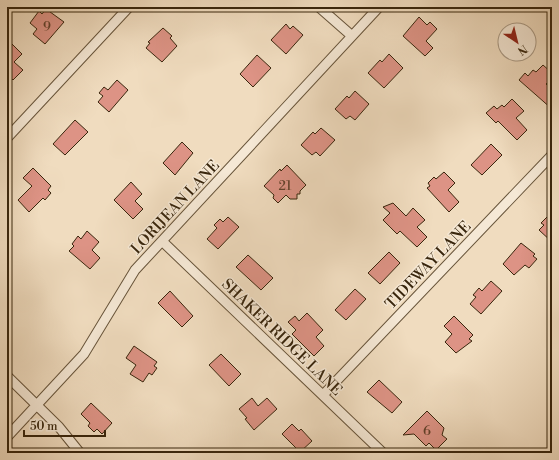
<svg xmlns="http://www.w3.org/2000/svg" width="559" height="460" font-family="'Libre Bodoni',serif">
  <style>
    .building { fill: #dd9385; stroke: #39260d }
    .lines { fill: none; stroke-linecap: round; stroke-linejoin: round }
    .street-casing { stroke: #67543a; stroke-width: 11 }
    .street { stroke: #f5e8d5; stroke-width: 9 }
    .labels { text-anchor: middle; stroke-width: 3; stroke-linejoin: round; paint-order: stroke }
    .number-label { font-size: 13px; fill: #62412b }
    .street-label { font-size: 15px; fill: #39260d; stroke: #f5e8d5 }
  </style>
  <rect width="100%" height="100%" fill="#f0dcbf"/>
  <filter id="stains"><feTurbulence type="fractalNoise" baseFrequency=".005" numOctaves="4"/><feColorMatrix values="0 0 0 0 .2 0 0 0 0 .09 0 0 0 0 .02 0 0 0 .5 -.17"/></filter>
  <radialGradient id="worn" r=".72"><stop offset=".6" stop-color="#630" stop-opacity="0"/><stop offset="1" stop-color="#630" stop-opacity=".3"/></radialGradient>
  <path class="building" d="M 46,9 L 64,22 L 45,44 L 33,34 L 37,29 L 30,23 L 39,11 L 42,14 Z
    M 419,17 L 427,25 L 430,22 L 437,29 L 426,41 L 433,48 L 425,56 L 403,36 Z
    M 286,24 L 290,29 L 293,26 L 303,35 L 286,54 L 271,40 Z
    M 163,28 L 172,36 L 170,38 L 177,46 L 162,62 L 146,48 L 150,43 L 148,42 Z
    M 7,39 L 22,54 L 14,62 L 23,70 L 13,80 L 7,74 Z
    M 389,54 L 403,68 L 384,88 L 368,73 L 380,60 L 382,62 Z
    M 257,55 L 271,68 L 253,87 L 240,74 Z
    M 543,65 L 552,73 L 552,78 L 546,84 L 552,90 L 552,109 L 519,80 L 525,73 L 528,76 L 533,70 L 536,72 Z
    M 117,80 L 128,90 L 109,112 L 98,102 L 103,96 L 99,93 L 104,87 L 108,90 Z
    M 355,91 L 369,104 L 355,120 L 350,116 L 346,119 L 335,109 L 347,96 L 349,98 Z
    M 512,99 L 524,111 L 516,118 L 527,130 L 517,140 L 498,121 L 496,123 L 486,113 L 494,106 L 497,109 L 502,105 L 504,107 Z
    M 75,120 L 88,132 L 65,155 L 53,144 Z
    M 321,128 L 335,140 L 320,156 L 316,152 L 312,155 L 301,145 L 313,132 L 315,134 Z
    M 182,142 L 193,153 L 175,175 L 163,163 Z
    M 491,144 L 502,155 L 482,175 L 471,165 Z
    M 287,165 L 306,185 L 300,191 L 300,194 L 297,194 L 297,199 L 290,199 L 286,195 L 278,203 L 273,198 L 274,195 L 264,186 L 280,169 L 281,171 Z
    M 33,168 L 51,186 L 48,190 L 51,193 L 45,200 L 43,198 L 29,212 L 18,200 L 32,186 L 23,178 Z
    M 444,172 L 455,183 L 448,190 L 459,202 L 449,212 L 427,188 L 430,186 L 428,183 L 434,177 L 436,179 Z
    M 131,182 L 142,194 L 135,201 L 143,209 L 133,219 L 114,200 Z
    M 393,203 L 406,216 L 413,208 L 425,220 L 417,227 L 427,237 L 417,247 L 400,231 L 397,234 L 383,220 L 390,213 L 383,207 Z
    M 548,216 L 550,218 L 552,217 L 552,242 L 539,230 L 544,225 L 541,223 Z
    M 228,217 L 239,227 L 218,249 L 207,239 L 217,228 L 214,225 L 220,219 L 223,222 Z
    M 87,231 L 99,242 L 92,250 L 100,258 L 90,269 L 69,251 L 74,246 L 72,244 L 78,236 L 81,239 Z
    M 521,243 L 535,254 L 533,256 L 537,259 L 529,268 L 525,265 L 514,275 L 503,264 Z
    M 389,252 L 400,263 L 380,284 L 368,273 Z
    M 248,255 L 273,278 L 261,290 L 236,267 Z
    M 491,281 L 502,291 L 481,314 L 470,304 L 476,297 L 473,295 L 479,288 L 482,291 Z
    M 355,289 L 366,299 L 346,320 L 335,310 Z
    M 170,291 L 193,316 L 182,327 L 158,303 Z
    M 307,313 L 323,330 L 316,337 L 324,346 L 314,356 L 292,334 L 296,330 L 288,322 L 295,316 L 299,321 Z
    M 454,316 L 473,335 L 469,339 L 472,341 L 456,353 L 445,342 L 452,334 L 444,326 Z
    M 134,346 L 157,362 L 154,366 L 157,368 L 152,375 L 149,373 L 143,382 L 130,374 L 136,365 L 126,358 Z
    M 221,354 L 241,374 L 229,386 L 209,365 Z
    M 379,380 L 402,402 L 392,413 L 367,392 Z
    M 252,398 L 258,406 L 267,398 L 277,409 L 254,430 L 245,419 L 247,418 L 239,409 Z
    M 91,403 L 112,423 L 102,434 L 97,429 L 94,432 L 88,426 L 90,423 L 81,414 Z
    M 427,411 L 444,428 L 442,435 L 447,439 L 436,450 L 429,443 L 426,446 L 414,434 L 403,435 Z
    M 292,424 L 299,431 L 301,429 L 312,441 L 300,452 L 282,434 Z"/>
  <g class="lines">
    <g class="street-casing">
      <path id="street" d="M 319,7 L 352,36
        M 7,138 L 129,7
        M 163,242 L 383,453
        M 7,376 L 59,427 L 80,453
        M 323,395 L 552,155
        M 7,437 L 84,354 L 135,270 L 379,7"/>
    </g>
    <use href="#street" class="street"/>
  </g>
  <g class="labels">
    <g class="number-label">
      <text x="47" y="31">9</text>
      <text x="285" y="190">21</text>
      <text x="427" y="435">6</text>
    </g>
    <g class="street-label">
      <text transform="translate(175 207) rotate(-47)" y="5">LORIJEAN LANE</text>
      <text transform="translate(428 265) rotate(-46)" y="5">TIDEWAY LANE</text>
      <text transform="translate(282 337) rotate(44)" y="5">SHAKER RIDGE LANE</text>
    </g>
  </g>
  <rect width="559" height="460" fill="none" stroke="#f0dcbf" stroke-width="24"/>
  <rect x="8" y="8" width="543" height="444" fill="none" stroke="#39260d" stroke-width="2"/>
  <rect x="12" y="12" width="535" height="436" fill="none" stroke="#39260d"/>
  <g transform="translate(517 42) rotate(145)"><circle r="19" fill="#f5e8d5" stroke="#aa9a85"/>
  <path d="M0-3L7 15L0 10L-7 15Z" fill="#8f2418"/>
  <text y="-6" font-size="11" font-weight="bold" text-anchor="middle" fill="#39260d">N</text>
  </g>
  <path d="M24 430v6h81v-6" fill="none" stroke="#39260d" stroke-width="2"/>
  <text x="30" y="430" font-size="12" fill="#39260d" stroke="#f5e8d5" stroke-width="3" paint-order="stroke">50 m</text>
  <rect width="100%" height="100%" filter="url(#stains)"/>
  <rect width="100%" height="100%" fill="url(#worn)"/>
</svg>
